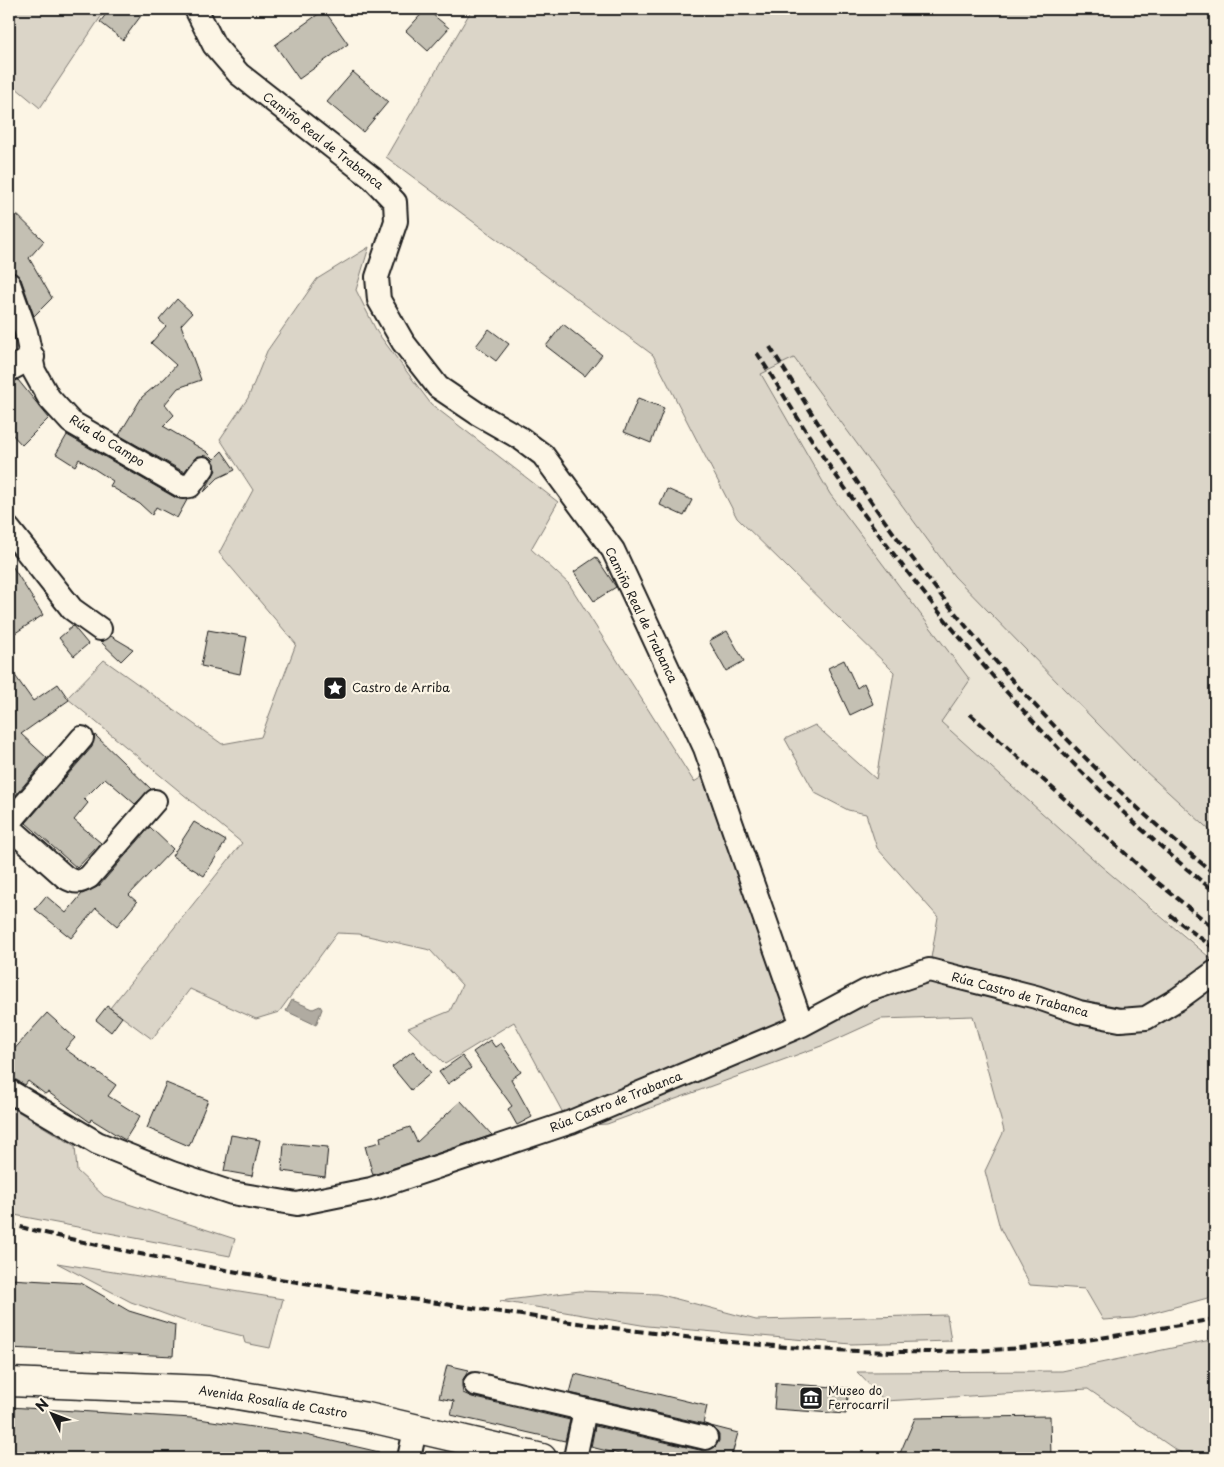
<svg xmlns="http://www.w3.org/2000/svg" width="1224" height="1467" font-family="'Playpen Sans',sans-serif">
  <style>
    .built { fill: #ebe5d6 }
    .green { fill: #dbd5c8; stroke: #7c7872 }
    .water { fill: #b0aba1; stroke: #75726c }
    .building { fill: #c4c0b3; stroke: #1c1c1c }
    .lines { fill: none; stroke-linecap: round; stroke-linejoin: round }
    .street-casing { stroke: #1c1c1c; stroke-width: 26 }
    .primary-casing { stroke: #1c1c1c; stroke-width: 31 }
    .street { stroke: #fcf5e5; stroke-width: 22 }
    .primary { stroke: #fcf5e5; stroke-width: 28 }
    .rail { stroke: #1c1c1c; stroke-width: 4; stroke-dasharray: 8 4; stroke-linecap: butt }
    .labels { text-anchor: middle; stroke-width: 4.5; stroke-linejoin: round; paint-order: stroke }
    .street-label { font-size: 12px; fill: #1c1c1c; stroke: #fcf5e5 }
    .poi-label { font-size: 12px; fill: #1c1c1c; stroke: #fcf5e5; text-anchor: start }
  </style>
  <rect width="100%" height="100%" fill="#fcf5e5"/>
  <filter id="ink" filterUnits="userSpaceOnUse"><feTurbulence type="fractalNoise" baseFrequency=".02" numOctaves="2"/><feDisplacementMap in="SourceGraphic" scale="10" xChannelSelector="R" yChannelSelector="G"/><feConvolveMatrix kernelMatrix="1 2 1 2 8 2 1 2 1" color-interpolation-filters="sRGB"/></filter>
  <g filter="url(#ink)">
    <path class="built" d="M 794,358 L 954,576 L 1133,760 L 1215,834 L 1215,959 L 1101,866 L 941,722 L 830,494 L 761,374 Z"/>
    <path class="green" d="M 9,9 L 106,9 L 40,108 L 9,82 Z
      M 472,9 L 1215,9 L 1215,835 L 1133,760 L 954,576 L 794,358 L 761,374 L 830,494 L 970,680 L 941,722 L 1101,866 L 1215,962 L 1215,1296 L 1134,1318 L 1103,1320 L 1085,1289 L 1030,1285 L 1000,1228 L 985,1171 L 1004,1131 L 973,1016 L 881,1019 L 824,1045 L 607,1124 L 570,1126 L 514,1022 L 445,1064 L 408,1028 L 450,1011 L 462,985 L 430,950 L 359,934 L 337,933 L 279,1012 L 256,1019 L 190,989 L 152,1039 L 110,1008 L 242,843 L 67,698 L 104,660 L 222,744 L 261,737 L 296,644 L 219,553 L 253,490 L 220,439 L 248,398 L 267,351 L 317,279 L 369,247 L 356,290 L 377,332 L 431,404 L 558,502 L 531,549 L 569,584 L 694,782 L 713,770 L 802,1024 L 929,970 L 938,917 L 877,848 L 866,814 L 848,810 L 815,793 L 785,739 L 815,725 L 876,779 L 894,672 L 737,518 L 653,355 L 386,157 Z
      M 9,1106 L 75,1146 L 77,1171 L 104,1196 L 235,1239 L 230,1256 L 9,1214 Z
      M 57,1263 L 283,1299 L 270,1348 L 245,1343 L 243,1336 L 187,1322 L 131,1302 Z
      M 580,1291 L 658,1294 L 756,1320 L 947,1315 L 951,1341 L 851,1344 L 647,1326 L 500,1301 Z
      M 1215,1339 L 1215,1458 L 1192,1458 L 1176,1450 L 1088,1389 L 885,1401 L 857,1372 L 1062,1371 Z"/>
    <path class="water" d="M 292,1000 L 313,1009 L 320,1006 L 322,1009 L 316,1025 L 286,1011 Z"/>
    <path class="building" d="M 110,9 L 146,9 L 123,40 L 100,22 Z
      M 426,9 L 449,28 L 428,51 L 406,31 Z
      M 324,10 L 348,44 L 299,79 L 275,45 Z
      M 353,72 L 388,102 L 363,132 L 327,102 Z
      M 9,207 L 44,241 L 29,258 L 52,298 L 34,316 L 21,279 L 9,268 Z
      M 177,299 L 192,313 L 181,325 L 201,380 L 178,388 L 165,404 L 174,415 L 163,426 L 207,452 L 214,459 L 222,451 L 235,470 L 218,478 L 204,492 L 216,470 L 215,463 L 210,457 L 197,456 L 184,472 L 119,435 L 142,397 L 165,378 L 176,365 L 151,343 L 166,326 L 159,320 Z
      M 563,324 L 602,355 L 585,376 L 546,346 Z
      M 489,329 L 509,344 L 496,361 L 476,346 Z
      M 18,380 L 49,418 L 22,445 L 9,431 L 9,383 Z
      M 638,398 L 664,408 L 651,443 L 624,432 Z
      M 67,435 L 176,498 L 187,500 L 177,518 L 156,507 L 152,515 L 140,504 L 110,486 L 113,481 L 79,459 L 75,466 L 56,454 Z
      M 667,489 L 692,500 L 684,516 L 660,505 Z
      M 596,557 L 616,587 L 594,601 L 574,572 Z
      M 9,561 L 43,615 L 9,637 Z
      M 73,626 L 88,644 L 74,656 L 59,638 Z
      M 208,630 L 247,637 L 240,674 L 201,666 Z
      M 727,631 L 744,661 L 726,671 L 709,641 Z
      M 111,636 L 133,649 L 121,661 L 101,642 Z
      M 844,660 L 857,688 L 864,683 L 873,704 L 850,715 L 828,668 Z
      M 9,667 L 33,701 L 58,684 L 69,700 L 21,734 L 47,758 L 9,803 Z
      M 95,735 L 151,789 L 135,804 L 105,778 L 84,799 L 88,803 L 74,820 L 101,843 L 77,868 L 26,823 L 92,747 Z
      M 194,822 L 226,841 L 204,876 L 172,856 Z
      M 150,827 L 173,849 L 129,895 L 137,902 L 117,926 L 96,908 L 71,938 L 35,909 L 46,896 L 66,913 L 82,894 L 99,886 Z
      M 107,1006 L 122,1017 L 111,1032 L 96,1020 Z
      M 47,1013 L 75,1038 L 65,1049 L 116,1085 L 108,1096 L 140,1116 L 125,1140 L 91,1119 L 90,1122 L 48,1092 L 45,1094 L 28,1081 L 25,1085 L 9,1076 L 9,1055 Z
      M 490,1040 L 495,1047 L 501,1043 L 521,1072 L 511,1079 L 532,1117 L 517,1125 L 508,1109 L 512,1106 L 473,1052 Z
      M 413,1051 L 431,1073 L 411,1090 L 392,1067 Z
      M 462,1056 L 471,1068 L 448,1084 L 439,1072 Z
      M 166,1083 L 208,1100 L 189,1146 L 147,1128 Z
      M 461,1101 L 492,1135 L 373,1175 L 365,1146 L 381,1142 L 380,1137 L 410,1127 L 417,1142 Z
      M 231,1135 L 260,1140 L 252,1176 L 224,1171 Z
      M 284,1143 L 328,1147 L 325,1177 L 282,1171 Z
      M 9,1279 L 81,1283 L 129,1311 L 175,1325 L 173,1356 L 9,1348 Z
      M 447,1365 L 469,1370 L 462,1381 L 462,1387 L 463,1393 L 472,1397 L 570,1420 L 565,1441 L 451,1415 L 454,1401 L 439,1398 Z
      M 575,1374 L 707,1406 L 703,1424 L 738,1433 L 731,1458 L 635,1458 L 591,1447 L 595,1426 L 704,1451 L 715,1447 L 719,1441 L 719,1435 L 715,1429 L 709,1425 L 570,1393 Z
      M 776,1383 L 849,1388 L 846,1414 L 774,1409 Z
      M 9,1407 L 192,1418 L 306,1435 L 379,1452 L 378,1458 L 9,1458 Z
      M 1050,1416 L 1051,1458 L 898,1458 L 915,1418 Z"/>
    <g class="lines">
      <g class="street-casing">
        <path id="street" d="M 196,9 L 214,45 L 239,74 L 372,178 L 395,202 L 396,221 L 377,277 L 379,300 L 403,342 L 438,387 L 478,414 L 520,438 L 543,455 L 613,550 L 705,748 L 802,1025
          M 9,284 L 26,332 L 34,371 L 49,398 L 71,422 L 183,487 L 190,486 L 203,468
          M 9,370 L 33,357
          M 9,529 L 72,609 L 100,629
          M 9,823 L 82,738
          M 9,827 L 65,877 C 75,883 79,883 89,877 L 155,801
          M 9,1091 L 97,1143 L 172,1173 L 232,1193 L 297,1204 L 371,1189 L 571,1122 L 802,1025 L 866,991 L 929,970 L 1036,997 L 1079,1012 L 1120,1020 L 1146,1018 L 1178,999 L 1215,972
          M 475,1384 L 706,1438
          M 409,1458 L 415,1430
          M 575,1458 L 585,1410"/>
      </g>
      <g class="primary-casing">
        <path id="primary" d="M 9,1382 L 208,1390 L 367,1417 L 542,1458"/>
      </g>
      <use href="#street" class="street"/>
      <use href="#primary" class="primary"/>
      <path class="rail" d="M 770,347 C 795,386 819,426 845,464 C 946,614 1074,762 1215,874
        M 757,353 C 783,393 807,435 835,474 C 944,628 1067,773 1215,892
        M 970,714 L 1157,882 L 1215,929
        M 1170,915 L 1215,949
        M 9,1224 C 163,1264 321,1286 479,1309 C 649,1333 818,1360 991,1350 C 1066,1346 1141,1331 1215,1319"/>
    </g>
  </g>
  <defs>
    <g id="sight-square" transform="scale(1.25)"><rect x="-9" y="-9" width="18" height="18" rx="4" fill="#1c1c1c" stroke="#fcf5e5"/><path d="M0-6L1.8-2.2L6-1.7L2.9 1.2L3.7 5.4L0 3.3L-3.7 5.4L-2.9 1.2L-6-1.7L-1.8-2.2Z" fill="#fff"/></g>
    <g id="museum-square" transform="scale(1.25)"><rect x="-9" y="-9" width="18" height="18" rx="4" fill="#1c1c1c" stroke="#fcf5e5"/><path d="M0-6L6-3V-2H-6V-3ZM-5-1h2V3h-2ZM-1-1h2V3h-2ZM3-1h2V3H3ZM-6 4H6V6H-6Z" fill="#fff"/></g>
  </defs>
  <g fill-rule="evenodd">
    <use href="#sight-square" x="335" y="688"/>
    <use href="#museum-square" x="811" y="1398"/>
  </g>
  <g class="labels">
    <g class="street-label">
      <text transform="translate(323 141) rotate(38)" y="4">Camiño Real de Trabanca</text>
      <text transform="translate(107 441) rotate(32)" y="4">Rúa do Campo</text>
      <text transform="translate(641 615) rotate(64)" y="4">Camiño Real de Trabanca</text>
      <text transform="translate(1020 995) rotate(15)" y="4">Rúa Castro de Trabanca</text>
      <text transform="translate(616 1102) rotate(-22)" y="4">Rúa Castro de Trabanca</text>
      <text transform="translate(273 1402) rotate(9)" y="4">Avenida Rosalía de Castro</text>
    </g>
    <g class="poi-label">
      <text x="352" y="692">Castro de Arriba</text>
      <text x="828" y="1395">Museo do<tspan x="828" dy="14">Ferrocarril</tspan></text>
    </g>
  </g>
  <rect width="1224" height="1467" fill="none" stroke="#fcf5e5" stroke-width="30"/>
  <rect x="15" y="15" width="1194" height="1437" fill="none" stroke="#1c1c1c" stroke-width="2" filter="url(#ink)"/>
  <g transform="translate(52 1414) rotate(312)" stroke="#fcf5e5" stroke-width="4" paint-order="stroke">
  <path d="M0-4L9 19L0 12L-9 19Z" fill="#1c1c1c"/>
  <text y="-8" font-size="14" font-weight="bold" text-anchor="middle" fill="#1c1c1c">N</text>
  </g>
</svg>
